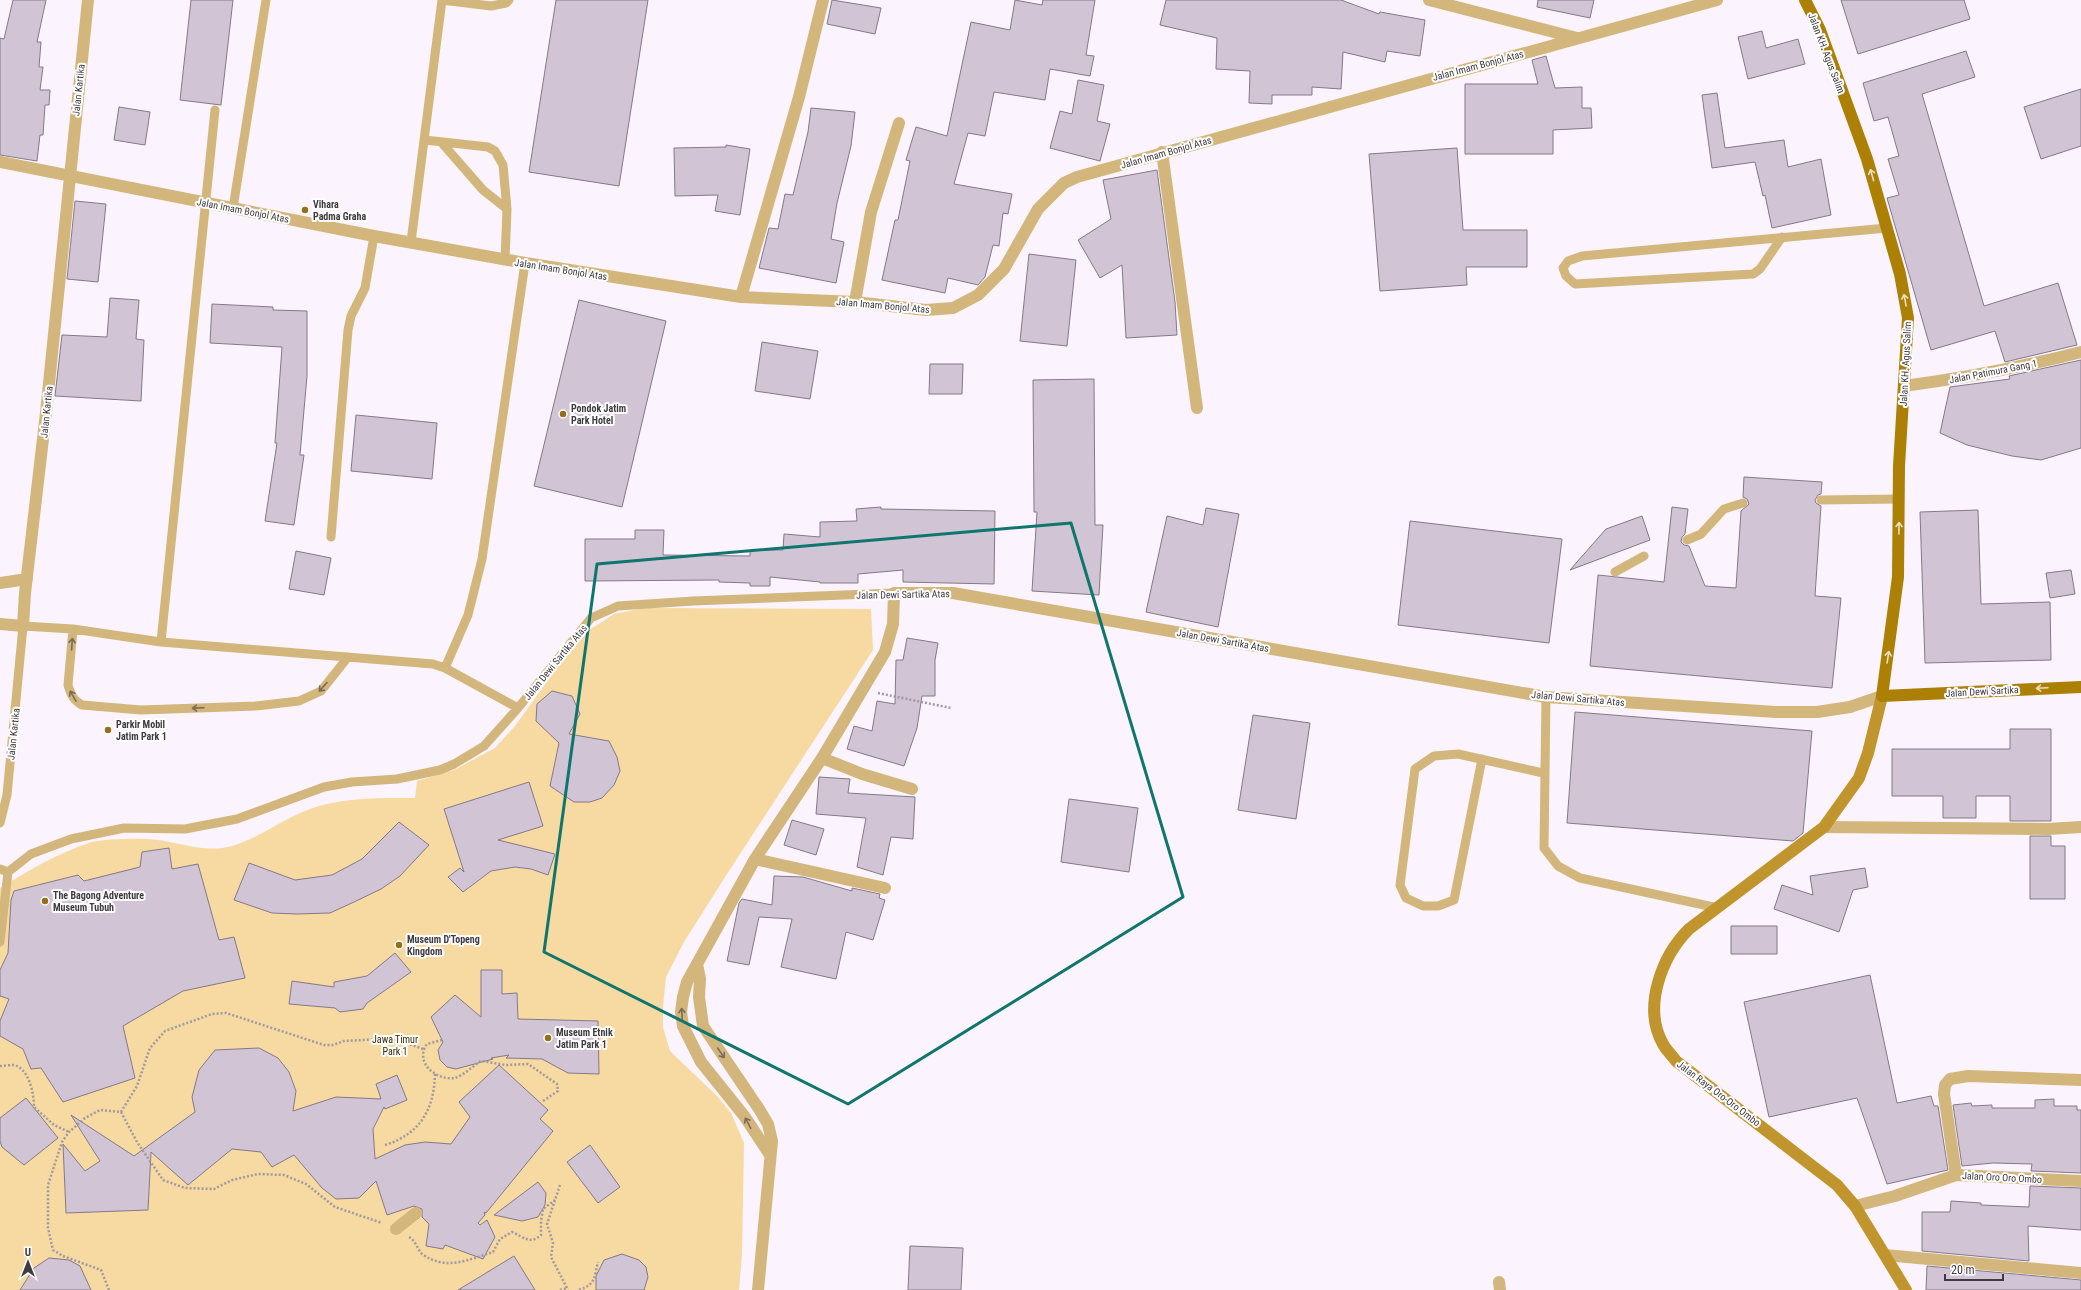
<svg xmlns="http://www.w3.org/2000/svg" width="2081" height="1290" font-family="'Roboto Condensed',sans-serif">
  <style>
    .green { fill: #f6daa1 }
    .building { fill: #d1c4d4; stroke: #857888 }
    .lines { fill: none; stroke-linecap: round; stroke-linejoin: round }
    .path { stroke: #a099a1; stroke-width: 2.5; stroke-dasharray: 2 2; stroke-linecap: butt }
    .lane { stroke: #d3b67b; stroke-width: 9 }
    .street { stroke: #d3b67b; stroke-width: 12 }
    .secondary { stroke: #c1952d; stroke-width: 12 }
    .primary { stroke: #ab8005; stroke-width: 12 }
    .oneway { stroke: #eadfc0 }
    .oneway2 { stroke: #7b6c58 }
    .marked { fill: none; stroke: #0f766e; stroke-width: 3; stroke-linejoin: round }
    .poi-dot { fill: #936f17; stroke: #fff; stroke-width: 1.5 }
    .labels { text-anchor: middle; stroke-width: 4; stroke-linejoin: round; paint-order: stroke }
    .street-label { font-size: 10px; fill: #403a41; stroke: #fff }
    .poi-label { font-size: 10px; font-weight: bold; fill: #403a41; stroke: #fff; text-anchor: start }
    .park-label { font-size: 10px; fill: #3a2800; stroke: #fff }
  </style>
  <rect width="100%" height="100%" fill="#fbf3fd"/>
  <path class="green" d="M 644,608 L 871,609 L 873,650 L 725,877 L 684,942 L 666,977 L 663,1006 L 663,1027 L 670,1051 L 717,1096 L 731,1113 L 744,1143 L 742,1254 L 739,1290 L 0,1290 L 0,888 C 29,870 60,852 92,842 C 103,839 135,838 147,839 C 172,840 196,851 222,848 C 254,843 279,820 310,809 C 344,797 379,798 415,798 L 417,781 L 454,770 L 495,748 L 515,726 L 580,636 L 614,614 Z"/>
  <path class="building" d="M 13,0 L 46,0 L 37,42 L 41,42 L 39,67 L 43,67 L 40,90 L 50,90 L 49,105 L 45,105 L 43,135 L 40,135 L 37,161 L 0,155 L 0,38 L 4,39 Z
    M 191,0 L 233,0 L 221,105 L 180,100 Z
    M 556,0 L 648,0 L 619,186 L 529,172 Z
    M 832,0 L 881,8 L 875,34 L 827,24 Z
    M 1015,0 L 1042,5 L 1043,0 L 1095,0 L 1086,55 L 1094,56 L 1090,76 L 1050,69 L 1045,100 L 994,92 L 985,136 L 968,133 L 954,184 L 1012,194 L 1008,214 L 1003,213 L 999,246 L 993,245 L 985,277 L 978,285 L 948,278 L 945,293 L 882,280 L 895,220 L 898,220 L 910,161 L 906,160 L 916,127 L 947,136 L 971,22 L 1010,30 Z
    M 1166,0 L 1341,0 L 1379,14 L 1380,12 L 1425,20 L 1420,56 L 1387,51 L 1385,62 L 1343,52 L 1341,89 L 1312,87 L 1312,95 L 1272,95 L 1272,104 L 1249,103 L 1250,71 L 1216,69 L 1217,38 L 1160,25 Z
    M 1538,0 L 1594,0 L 1590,18 L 1537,7 Z
    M 1841,0 L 1964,0 L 1970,19 L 1858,54 Z
    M 1762,31 L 1766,48 L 1798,39 L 1805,64 L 1748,79 L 1738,37 Z
    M 1966,51 L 1975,77 L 1922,94 L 1984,306 L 2058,283 L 2077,345 L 2005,362 L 1995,331 L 1931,350 L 1887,198 L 1899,195 L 1888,159 L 1899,156 L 1888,117 L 1874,121 L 1863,83 Z
    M 1546,56 L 1555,88 L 1582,87 L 1582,108 L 1591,108 L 1592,128 L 1553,130 L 1553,154 L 1465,154 L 1465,84 L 1538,84 L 1532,60 Z
    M 1078,80 L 1104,85 L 1097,121 L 1110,124 L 1100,161 L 1050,148 L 1060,111 L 1072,114 Z
    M 2081,89 L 2081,146 L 2041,159 L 2024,107 Z
    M 1717,93 L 1725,148 L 1784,140 L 1788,167 L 1821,159 L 1831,215 L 1772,228 L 1765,195 L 1763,196 L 1755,162 L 1712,168 L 1702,95 Z
    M 119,107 L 150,112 L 145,145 L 114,140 Z
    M 811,108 L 855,112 L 851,146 L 837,203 L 831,239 L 844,242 L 836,283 L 759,268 L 769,228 L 778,229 L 785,194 L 793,195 L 808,132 Z
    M 726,145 L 750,149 L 740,215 L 715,211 L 718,195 L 675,196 L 674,148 L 726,147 Z
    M 1457,148 L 1463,230 L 1527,230 L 1527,267 L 1466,267 L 1467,285 L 1380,291 L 1369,154 Z
    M 1157,170 L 1175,302 L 1177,335 L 1126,338 L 1122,265 L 1100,278 L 1078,240 L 1111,219 L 1103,180 Z
    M 75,201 L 106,204 L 98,282 L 67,279 Z
    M 1029,254 L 1076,260 L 1067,346 L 1020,341 Z
    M 110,298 L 139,300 L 136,339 L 144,340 L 141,401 L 55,396 L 62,335 L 107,337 Z
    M 579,300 L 666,321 L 622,507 L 534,486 Z
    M 212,304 L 273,307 L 273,310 L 307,311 L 307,376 L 300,455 L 304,455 L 294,525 L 265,521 L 277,443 L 275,443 L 282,347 L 210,343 Z
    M 762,342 L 818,351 L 810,399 L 755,391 Z
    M 2081,360 L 2081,448 L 2041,460 L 2012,456 L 1967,445 L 1940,433 L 1950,387 L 2010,379 L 2009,376 Z
    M 930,364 L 963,364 L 962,394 L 929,394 Z
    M 1094,379 L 1095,525 L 1103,525 L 1099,595 L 1032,591 L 1037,512 L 1034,512 L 1033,380 Z
    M 356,415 L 437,423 L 432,479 L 351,471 Z
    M 1744,477 L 1822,482 L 1821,494 L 1818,495 L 1815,500 L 1816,503 L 1821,506 L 1815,596 L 1841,598 L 1832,688 L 1590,666 L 1598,575 L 1664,582 L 1672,507 L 1688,509 L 1685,534 L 1682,537 L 1681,542 L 1684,545 L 1689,546 L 1705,586 L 1736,588 L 1741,511 L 1749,504 L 1747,499 L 1743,497 Z
    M 881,507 L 881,509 L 995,511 L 994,584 L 903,582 L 903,570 L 858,574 L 858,583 L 820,583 L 820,582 L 770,577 L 770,586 L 750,586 L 750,583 L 719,582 L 719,580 L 585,581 L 585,539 L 635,539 L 635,530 L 664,530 L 663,555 L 750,556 L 750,550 L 783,550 L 784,534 L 820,537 L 820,522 L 857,521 L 856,509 Z
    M 1206,508 L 1239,514 L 1218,627 L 1146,612 L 1167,516 L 1203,525 Z
    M 1978,510 L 1981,604 L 2050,602 L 2051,660 L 1925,663 L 1920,512 Z
    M 1642,516 L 1650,540 L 1570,570 L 1606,529 Z
    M 1410,521 L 1562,539 L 1549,643 L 1398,625 Z
    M 296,551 L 331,558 L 324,595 L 289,589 Z
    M 2071,570 L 2075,594 L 2050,598 L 2046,573 Z
    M 907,638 L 938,643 L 935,660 L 935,696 L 922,696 L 917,728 L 904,766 L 847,749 L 854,726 L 872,731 L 877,701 L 895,704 L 896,660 L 903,660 Z
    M 552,691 L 572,696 L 580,714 L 569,734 L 609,741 L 617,757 L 620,771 L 614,785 L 602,798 L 590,802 L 574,802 L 550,786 L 559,743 L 536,721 L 537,704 Z
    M 1575,712 L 1812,731 L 1803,833 L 1793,841 L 1567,823 Z
    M 1253,715 L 1310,723 L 1296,819 L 1238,810 Z
    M 2010,729 L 2051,729 L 2051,821 L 2010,821 L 2010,796 L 1976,796 L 1976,818 L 1943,818 L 1943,796 L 1892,796 L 1892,749 L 2010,749 Z
    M 819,777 L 850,779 L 848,793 L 915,797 L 913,839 L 891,837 L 883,875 L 857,867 L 866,818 L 816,814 Z
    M 529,782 L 543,826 L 498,840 L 555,854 L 548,875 L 531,869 L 515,867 L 491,871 L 463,892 L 448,877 L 460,868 L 464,872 L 444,809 Z
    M 1069,799 L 1138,808 L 1129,872 L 1061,862 Z
    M 792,820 L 824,829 L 816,855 L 784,845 Z
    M 399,822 L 429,845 L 400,876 L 381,889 L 354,902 L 330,913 L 297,914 L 272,913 L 234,900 L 249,863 L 295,880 L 332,875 L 362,859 Z
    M 2030,836 L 2051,836 L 2051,846 L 2065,846 L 2065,899 L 2030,899 Z
    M 169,848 L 172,869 L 198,864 L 219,940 L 234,937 L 245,978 L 183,991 L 123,1026 L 135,1078 L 63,1102 L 41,1068 L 31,1069 L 23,1049 L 0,1036 L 0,1021 L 9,999 L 0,996 L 0,970 L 8,953 L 11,900 L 14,891 L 78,875 L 84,881 L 140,867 L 142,852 Z
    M 1865,868 L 1868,887 L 1853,890 L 1839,932 L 1774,909 L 1782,885 L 1813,895 L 1810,876 Z
    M 774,876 L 803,877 L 852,891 L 852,888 L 880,894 L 879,898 L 885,900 L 873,940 L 846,932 L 836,979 L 781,967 L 792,919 L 759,917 L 749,965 L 727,961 L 739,903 L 742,899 L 772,905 Z
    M 1731,926 L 1777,926 L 1777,954 L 1731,954 Z
    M 395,953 L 411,972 L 367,1003 L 363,1009 L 340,1012 L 335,1008 L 289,1004 L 292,981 L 334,987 L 334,982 L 367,976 Z
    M 481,970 L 502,970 L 502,994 L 517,993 L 518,1019 L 598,1021 L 599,1074 L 568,1073 L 542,1059 L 506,1058 L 509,1055 L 491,1058 L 493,1059 L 456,1069 L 447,1067 L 440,1060 L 438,1050 L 443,1042 L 431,1017 L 455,995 L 481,1017 Z
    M 1870,975 L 1897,1103 L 1931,1096 L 1934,1106 L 1938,1106 L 1948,1170 L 1887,1184 L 1857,1098 L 1769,1117 L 1744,1002 Z
    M 259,1048 L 278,1058 L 289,1072 L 296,1091 L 293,1111 L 336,1097 L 381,1099 L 376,1084 L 397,1075 L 407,1100 L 385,1109 L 384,1107 L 373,1129 L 375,1159 L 405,1145 L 425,1142 L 451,1144 L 470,1117 L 459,1102 L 499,1065 L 548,1110 L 540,1119 L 553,1131 L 486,1213 L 484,1212 L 485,1215 L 478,1223 L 480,1225 L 487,1220 L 495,1237 L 483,1259 L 445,1245 L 443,1249 L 426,1246 L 429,1224 L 422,1217 L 422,1209 L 414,1206 L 387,1215 L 376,1181 L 359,1198 L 336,1199 L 322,1188 L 294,1155 L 272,1167 L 261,1152 L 232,1149 L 188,1185 L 151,1152 L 148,1210 L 66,1213 L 63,1144 L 85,1171 L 100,1161 L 71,1115 L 134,1156 L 195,1112 L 192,1097 L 199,1070 L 215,1050 Z
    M 26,1098 L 58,1138 L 24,1165 L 2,1147 L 0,1141 L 0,1118 Z
    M 2054,1099 L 2054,1106 L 2077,1106 L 2077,1110 L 2081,1110 L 2081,1173 L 2031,1171 L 2032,1164 L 1993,1163 L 1962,1166 L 1953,1105 L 1971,1103 L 1972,1106 L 1992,1105 L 1992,1108 L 2035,1108 L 2035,1100 Z
    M 590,1145 L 620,1187 L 598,1203 L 567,1162 Z
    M 538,1182 L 546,1193 L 545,1205 L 538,1217 L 522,1221 L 494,1215 Z
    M 2030,1186 L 2081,1188 L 2081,1230 L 2028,1226 L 2029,1261 L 1922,1251 L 1922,1212 L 1950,1212 L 1951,1201 L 1981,1203 L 1981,1205 L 2029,1207 Z
    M 910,1246 L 963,1248 L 961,1290 L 908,1290 Z
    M 622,1254 L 639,1260 L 646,1267 L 648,1277 L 644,1290 L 596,1290 L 596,1276 L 604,1260 Z
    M 514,1256 L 535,1290 L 458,1290 Z
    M 49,1258 L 69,1260 L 80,1266 L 91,1290 L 20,1290 L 34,1268 Z
    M 1927,1266 L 2081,1280 L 2081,1290 L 1926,1290 Z"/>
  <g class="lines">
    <path class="path" d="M 878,693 L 951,708
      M 442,1040 L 427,1044 C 414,1062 436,1081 455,1078 C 463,1076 474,1065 481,1061 L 506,1065 L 528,1064 L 557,1084 L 558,1091 L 543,1101
      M 0,1066 C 4,1066 9,1065 13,1065 C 29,1067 34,1094 34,1107 L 54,1125 L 69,1132
      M 121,1112 L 137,1142 L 163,1180 L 185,1188 L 214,1189 L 232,1180 L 258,1174 L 284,1175 L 306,1184 L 335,1207 L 382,1223
      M 385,1145 C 420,1134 434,1110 435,1074
      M 560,1185 L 547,1224 L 553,1243 L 551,1257 L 568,1290
      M 409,1237 C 416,1241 417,1249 422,1254 C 446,1271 468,1260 493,1252 L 500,1239 L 512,1232 C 524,1237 530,1245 541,1235 L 541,1221 L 543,1209 L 555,1200
      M 109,1290 L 101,1270 L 63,1256 L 53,1250 L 48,1228 L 48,1185 L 62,1142 L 69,1132 L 85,1118 L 100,1110 L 121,1112 L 137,1086 L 150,1048 L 165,1031 L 212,1014 L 226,1013 L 324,1045 L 333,1045 L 344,1041 L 384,1039 L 398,1040 L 423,1049
      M 560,1290 L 567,1288
      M 579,1290 C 596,1284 594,1278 598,1262"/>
    <path class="lane" d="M 442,0 L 491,6 L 506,3 L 509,0
      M 215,110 L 161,642 L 433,664 L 445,668 L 468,615 L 482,559 L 525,263
      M 425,140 L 488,147 L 495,151 L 503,165 L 507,209 L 505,260
      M 442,143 L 483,190 L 507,209
      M 233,208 L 266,0
      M 1782,237 L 1760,269 L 1753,274 L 1575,284 L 1566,276 L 1563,268 L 1568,261 L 1582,256 L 1887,228
      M 411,242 L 442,0
      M 1821,500 L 1899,499
      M 331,537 L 348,330 L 351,316 L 365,288 L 374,236
      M 1687,540 L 1701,534 L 1724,509 L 1743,503
      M 1615,572 L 1644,556
      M 73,629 L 68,685 C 71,695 73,700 82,705 L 141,710 L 256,706 L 299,701 L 321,691 L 348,657
      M 445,668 L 518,708
      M 1546,697 L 1544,848 L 1558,866 L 1580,878 L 1718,908
      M 1482,759 L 1454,900 L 1438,906 L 1423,906 L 1406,898 L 1400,885 L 1415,769 L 1434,756 L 1458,754 L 1543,773
      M 0,823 L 7,795 L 23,626 L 73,629 L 161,642
      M 0,869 L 8,872 L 31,854 L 71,839 L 124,828 L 185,829 L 237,819 L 324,787 L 352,782 L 397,779 L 440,770 L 454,764 L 484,746 L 518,708 L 591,618 L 618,606 L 693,601 L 894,593
      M 0,942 L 8,872"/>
    <path class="street" d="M 1429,0 L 1577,38
      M 1162,152 L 1197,408
      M 0,162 L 374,236 L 525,263 L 741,297 L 855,302 L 926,310 L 953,308 L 978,295 L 1004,269 L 1038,209 L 1064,183 L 1077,177 L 1717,0
      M 741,297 L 799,97 L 823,0
      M 855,302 L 871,212 L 899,123
      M 1904,386 C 1964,378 2022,367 2081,352
      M 0,583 L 27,579
      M 0,624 L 23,626 L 25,593 L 46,413 L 88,0
      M 822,758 L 862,774 L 912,789
      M 1824,827 L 2048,829 L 2081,827
      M 755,859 L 885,888
      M 697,964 L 700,979 L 699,997 L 703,1026 L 759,1109 L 768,1124 L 772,1141 L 758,1290
      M 770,1155 L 745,1117 L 701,1062 L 683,1026 L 681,1012 L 683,997 L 687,982 L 697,964 L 755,859 L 822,758 L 885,652 L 893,624 L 894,593 L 953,593 L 1546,697 L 1776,712 L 1817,712 L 1850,707 L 1882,696
      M 1956,1175 L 1944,1094 L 1945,1085 L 1950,1079 L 1968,1076 L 2081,1080
      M 1855,1206 L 1895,1196 L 1956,1175 L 2081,1181
      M 396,1229 L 416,1213
      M 1885,1255 L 2081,1273
      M 1499,1282 L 1500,1290"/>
    <path class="secondary" d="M 1882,696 L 1868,753 L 1859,778 L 1824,827 L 1689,929 C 1662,956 1642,1007 1663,1044 C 1666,1050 1672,1055 1676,1061 L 1837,1185 L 1855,1206 L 1906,1290"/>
    <path class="primary" d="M 1805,0 L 1820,30 L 1867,159 L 1900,274 L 1908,318 L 1899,466 L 1898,577 L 1882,696 L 2081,687"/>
  </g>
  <defs><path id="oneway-shaft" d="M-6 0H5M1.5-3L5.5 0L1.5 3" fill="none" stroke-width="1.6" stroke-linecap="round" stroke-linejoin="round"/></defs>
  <g class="oneway">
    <use href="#oneway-shaft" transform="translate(1872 175) rotate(-106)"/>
    <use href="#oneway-shaft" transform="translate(1905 300) rotate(-101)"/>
    <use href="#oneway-shaft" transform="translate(1899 528) rotate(-89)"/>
    <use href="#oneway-shaft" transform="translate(1888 657) rotate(-82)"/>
    <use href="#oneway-shaft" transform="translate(2042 688) rotate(177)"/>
  </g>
  <g class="oneway2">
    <use href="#oneway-shaft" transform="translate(72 644) rotate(-86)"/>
    <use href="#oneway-shaft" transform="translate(323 687) rotate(132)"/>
    <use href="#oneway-shaft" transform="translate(73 696) rotate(-120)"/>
    <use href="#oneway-shaft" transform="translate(198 708) rotate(178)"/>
    <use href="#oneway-shaft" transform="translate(682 1014) rotate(-93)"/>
    <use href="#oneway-shaft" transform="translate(721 1053) rotate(56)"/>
    <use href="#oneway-shaft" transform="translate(748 1123) rotate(-118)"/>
  </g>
  <path class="marked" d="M 1071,523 L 1183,897 L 848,1104 L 544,952 L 597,564 Z"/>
  <g class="poi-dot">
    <circle cx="305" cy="210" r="4"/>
    <circle cx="563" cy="414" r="4"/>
    <circle cx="108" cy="730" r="4"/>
    <circle cx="45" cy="901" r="4"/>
    <circle cx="399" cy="945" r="4"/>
    <circle cx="548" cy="1038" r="4"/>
  </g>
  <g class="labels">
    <g class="street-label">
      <text transform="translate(1827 53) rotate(69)" y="4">Jalan KH. Agus Salim</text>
      <text transform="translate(1478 65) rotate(-15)" y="4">Jalan Imam Bonjol Atas</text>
      <text transform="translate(78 90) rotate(-84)" y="4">Jalan Kartika</text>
      <text transform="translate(1166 152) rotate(-16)" y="4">Jalan Imam Bonjol Atas</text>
      <text transform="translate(243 210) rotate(11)" y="4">Jalan Imam Bonjol Atas</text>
      <text transform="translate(561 269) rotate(9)" y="4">Jalan Imam Bonjol Atas</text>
      <text transform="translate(883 305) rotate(5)" y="4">Jalan Imam Bonjol Atas</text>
      <text transform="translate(1905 364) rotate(-87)" y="4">Jalan KH. Agus Salim</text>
      <text transform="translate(1993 371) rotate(-11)" y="4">Jalan Patimura Gang 1</text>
      <text transform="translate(46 412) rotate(-84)" y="4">Jalan Kartika</text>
      <text transform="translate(903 594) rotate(-1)" y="4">Jalan Dewi Sartika Atas</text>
      <text transform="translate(1223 640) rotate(10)" y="4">Jalan Dewi Sartika Atas</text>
      <text transform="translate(555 662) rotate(-51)" y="4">Jalan Dewi Sartika Atas</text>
      <text transform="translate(1982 691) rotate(-3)" y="4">Jalan Dewi Sartika</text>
      <text transform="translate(1578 698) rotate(5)" y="4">Jalan Dewi Sartika Atas</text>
      <text transform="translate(13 734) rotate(-84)" y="4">Jalan Kartika</text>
      <text transform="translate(1719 1093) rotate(37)" y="4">Jalan Raya Oro-Oro Ombo</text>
      <text transform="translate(2002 1177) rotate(3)" y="4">Jalan Oro Oro Ombo</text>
    </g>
    <g class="poi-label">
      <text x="313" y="208">Vihara<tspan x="313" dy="12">Padma Graha</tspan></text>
      <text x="571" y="412">Pondok Jatim<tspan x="571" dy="12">Park Hotel</tspan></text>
      <text x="116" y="728">Parkir Mobil<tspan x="116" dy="12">Jatim Park 1</tspan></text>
      <text x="53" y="899">The Bagong Adventure<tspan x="53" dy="12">Museum Tubuh</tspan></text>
      <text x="407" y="943">Museum D'Topeng<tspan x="407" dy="12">Kingdom</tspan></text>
      <text x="556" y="1036">Museum Etnik<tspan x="556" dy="12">Jatim Park 1</tspan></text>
    </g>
    <g class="park-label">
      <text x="395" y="1043">Jawa Timur<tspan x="395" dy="12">Park 1</tspan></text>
    </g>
  </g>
  <g transform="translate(28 1262)" stroke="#ffffff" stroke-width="3" paint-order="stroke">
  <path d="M0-3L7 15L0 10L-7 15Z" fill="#403a41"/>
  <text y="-6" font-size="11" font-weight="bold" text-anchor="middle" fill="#403a41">U</text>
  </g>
  <path d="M1945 1274v6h58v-6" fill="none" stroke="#403a41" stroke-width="2"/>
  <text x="1951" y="1274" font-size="12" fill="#403a41" stroke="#ffffff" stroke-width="3" paint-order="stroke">20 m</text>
</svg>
